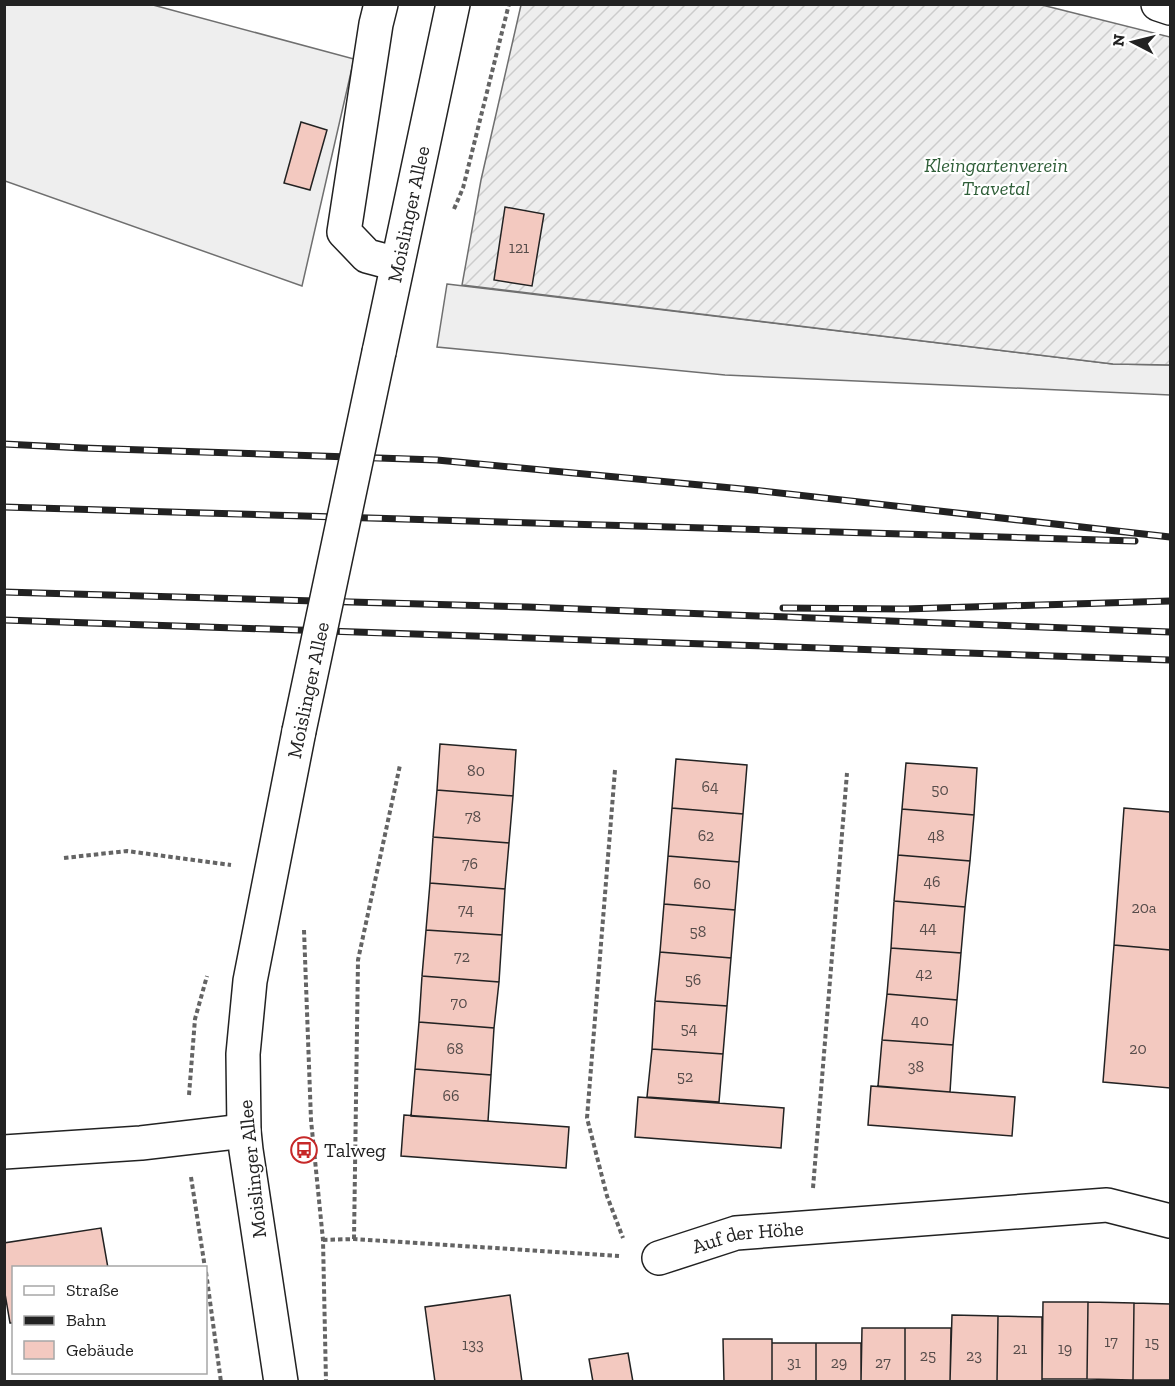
<svg xmlns="http://www.w3.org/2000/svg" width="1175" height="1386" font-family="'Zilla Slab',serif">
  <style>
    .grass { fill: #eee; stroke: #6f6f6f; stroke-width: 1.5 }
    .garden { fill: url(#garden-furrows); stroke: #6f6f6f; stroke-width: 1.5 }
    .building { fill: #f3c9c0; stroke: #222; stroke-width: 1.5 }
    .lines { fill: none; stroke-linecap: round; stroke-linejoin: round }
    .minor-casing { stroke: #222; stroke-width: 36 }
    .major-casing { stroke: #222; stroke-width: 36 }
    .path { stroke: #646464; stroke-width: 4; stroke-dasharray: 4.5 3; stroke-linecap: butt }
    .minor { stroke: #fff; stroke-width: 33 }
    .major { stroke: #fff; stroke-width: 33 }
    .rail-casing { stroke: #222; stroke-width: 7 }
    .rail { stroke: #fff; stroke-width: 4.5; stroke-dasharray: 14; stroke-linecap: butt }
    .major-bridge-casing { stroke: #222; stroke-width: 36; stroke-linecap: butt }
    .major-bridge { stroke: #fff; stroke-width: 33 }
    .labels { text-anchor: middle; stroke-width: 4.5; stroke-linejoin: round; paint-order: stroke }
    .number-label { font-size: 16px; fill: #564c4a }
    .park-label { font-size: 20px; font-style: italic; fill: #2f5e38; stroke: #fff }
    .street-label { font-size: 20px; fill: #222; stroke: #fff }
    .poi-label { font-size: 20px; fill: #222; stroke: #fff; text-anchor: start }
  </style>
  <defs>
    <pattern id="garden-furrows" width="10" height="10" patternUnits="userSpaceOnUse" patternTransform="scale(1.5)"><rect width="10" height="10" fill="#eee"/><path d="M-1 1l2-2M0 10L10 0M9 11l2-2" fill="none" stroke="#ccc"/></pattern>
  </defs>
  <rect width="100%" height="100%" fill="#fff"/>
  <path class="grass" d="M 5,5 L 153,5 L 354,59 L 302,286 L 5,181 Z
    M 447,284 L 1113,364 L 1170,365 L 1170,395 L 725,375 L 437,347 Z"/>
  <path class="garden" d="M 1038,4 L 1170,37 L 1170,365 L 1113,364 L 462,285 L 481,180 L 521,5 Z"/>
  <path class="building" d="M 301,122 L 327,130 L 310,190 L 284,183 Z
    M 505,207 L 544,214 L 532,286 L 494,280 Z
    M 440,744 L 516,750 L 513,796 L 437,790 Z
    M 676,759 L 747,765 L 743,814 L 672,808 Z
    M 906,763 L 977,768 L 974,815 L 902,809 Z
    M 437,790 L 513,796 L 509,843 L 433,837 Z
    M 672,808 L 743,814 L 739,862 L 668,856 Z
    M 1124,808 L 1170,812 L 1170,950 L 1114,945 Z
    M 902,809 L 974,815 L 970,861 L 898,855 Z
    M 433,837 L 509,843 L 505,889 L 430,883 Z
    M 898,855 L 970,861 L 965,907 L 894,901 Z
    M 668,856 L 739,862 L 735,910 L 664,904 Z
    M 430,883 L 505,889 L 502,935 L 426,930 Z
    M 894,901 L 965,907 L 961,953 L 891,948 Z
    M 664,904 L 735,910 L 731,958 L 660,952 Z
    M 426,930 L 502,935 L 499,982 L 422,976 Z
    M 1114,945 L 1170,950 L 1170,1088 L 1103,1082 Z
    M 891,948 L 961,953 L 957,1000 L 887,994 Z
    M 660,952 L 731,958 L 727,1006 L 655,1001 Z
    M 422,976 L 499,982 L 494,1028 L 419,1022 Z
    M 887,994 L 957,1000 L 953,1045 L 882,1040 Z
    M 655,1001 L 727,1006 L 723,1054 L 652,1049 Z
    M 419,1022 L 494,1028 L 491,1075 L 415,1069 Z
    M 882,1040 L 953,1045 L 950,1092 L 878,1086 Z
    M 652,1049 L 723,1054 L 719,1102 L 647,1097 Z
    M 415,1069 L 491,1075 L 488,1121 L 411,1116 Z
    M 871,1086 L 1015,1097 L 1012,1136 L 868,1125 Z
    M 638,1097 L 784,1108 L 781,1148 L 635,1137 Z
    M 404,1115 L 569,1127 L 566,1168 L 401,1156 Z
    M 101,1228 L 108,1268 L 14,1268 L 14,1323 L 10,1323 L 4,1288 L 4,1243 Z
    M 510,1295 L 522,1382 L 435,1382 L 425,1307 Z
    M 1043,1302 L 1088,1302 L 1087,1379 L 1042,1379 Z
    M 1088,1302 L 1134,1303 L 1133,1380 L 1087,1379 Z
    M 1134,1303 L 1170,1304 L 1170,1380 L 1133,1380 Z
    M 952,1315 L 998,1316 L 997,1382 L 950,1382 Z
    M 998,1316 L 1042,1317 L 1042,1382 L 997,1382 Z
    M 862,1328 L 905,1328 L 905,1382 L 861,1382 Z
    M 905,1328 L 951,1328 L 950,1382 L 905,1382 Z
    M 723,1339 L 772,1339 L 772,1382 L 724,1382 Z
    M 772,1343 L 816,1343 L 816,1382 L 772,1382 Z
    M 816,1343 L 861,1343 L 861,1382 L 816,1382 Z
    M 628,1353 L 633,1382 L 593,1382 L 589,1359 Z"/>
  <g class="lines">
    <g class="minor-casing">
      <g id="minor">
        <path d="M 381,4 L 376,24 L 344,232 L 367,256 L 397,264"/>
        <path d="M 1158,4 L 1170,8"/>
        <path d="M 4,1152 L 141,1143 L 244,1131"/>
        <path id="s1" d="M 659,1258 L 736,1233 L 1107,1205 L 1170,1221"/>
      </g>
    </g>
    <g class="major-casing">
      <g id="major">
        <path id="s2" d="M 379,352 L 453,4"/>
        <path d="M 281,1382 L 246,1150 L 244,1131 L 243,1054 L 250,981 L 299,731"/>
      </g>
    </g>
    <path class="path" d="M 454,209 L 463,188 L 509,4
      M 615,770 L 587,1118 L 607,1196 L 623,1238
      M 64,858 L 127,851 L 231,865
      M 304,930 L 311,1120 L 323,1240 L 326,1382
      M 189,1095 L 195,1019 L 207,976
      M 191,1177 L 205,1268
      M 813,1188 L 847,773
      M 354,1239 L 358,960 L 400,765
      M 323,1240 L 354,1239 L 619,1256
      M 206,1272 L 221,1382"/>
    <use href="#minor" class="minor"/>
    <use href="#major" class="major"/>
    <g class="rail-casing">
      <path id="rail" d="M 4,444 L 83,448 L 437,460 L 753,490 L 1170,537
        M 4,507 L 1135,541
        M 4,592 L 528,607 L 1170,632
        M 783,608 L 905,609 L 1170,601
        M 4,620 L 1170,660"/>
    </g>
    <use href="#rail" class="rail"/>
    <g class="major-bridge-casing">
      <path id="major-bridge" d="M 299,731 L 379,352"/>
    </g>
    <use href="#major-bridge" class="major-bridge"/>
  </g>
  <defs>
    <g id="bus-ring" transform="scale(1.35)"><circle r="9.5" fill="#fff" stroke="#c62828" stroke-width="1.5"/><path d="M-5-6H5V4H4V6H2V4H-2V6H-4V4H-5ZM-3.5-4V0h7V-4ZM-3.5 1.2v1.5H-2V1.2ZM2 1.2v1.5H3.5V1.2Z" fill="#c62828"/></g>
  </defs>
  <g fill-rule="evenodd">
    <use href="#bus-ring" x="304" y="1150"/>
  </g>
  <g class="labels">
    <g class="number-label">
      <text x="519" y="253">121</text>
      <text x="476" y="776">80</text>
      <text x="710" y="792">64</text>
      <text x="940" y="795">50</text>
      <text x="473" y="822">78</text>
      <text x="706" y="841">62</text>
      <text x="936" y="841">48</text>
      <text x="470" y="869">76</text>
      <text x="932" y="887">46</text>
      <text x="702" y="889">60</text>
      <text x="1144" y="913">20a</text>
      <text x="466" y="915">74</text>
      <text x="928" y="933">44</text>
      <text x="698" y="937">58</text>
      <text x="462" y="962">72</text>
      <text x="924" y="979">42</text>
      <text x="693" y="985">56</text>
      <text x="459" y="1008">70</text>
      <text x="920" y="1026">40</text>
      <text x="689" y="1034">54</text>
      <text x="455" y="1054">68</text>
      <text x="1138" y="1054">20</text>
      <text x="916" y="1072">38</text>
      <text x="685" y="1082">52</text>
      <text x="451" y="1101">66</text>
      <text x="1111" y="1347">17</text>
      <text x="1152" y="1348">15</text>
      <text x="473" y="1350">133</text>
      <text x="1020" y="1354">21</text>
      <text x="1065" y="1354">19</text>
      <text x="928" y="1361">25</text>
      <text x="974" y="1361">23</text>
      <text x="794" y="1368">31</text>
      <text x="839" y="1368">29</text>
      <text x="883" y="1368">27</text>
    </g>
    <g class="park-label">
      <text x="996" y="172">Kleingartenverein<tspan x="996" dy="23">Travetal</tspan></text>
    </g>
    <g class="street-label">
      <text dy="7" stroke="none"><textPath href="#s2" startOffset="141">Moislinger Allee</textPath></text>
      <text transform="translate(308 690) rotate(-78)" y="7">Moislinger Allee</text>
      <text transform="translate(252 1169) rotate(-96)" y="7">Moislinger Allee</text>
      <text dy="7" stroke="none"><textPath href="#s1" startOffset="92">Auf der Höhe</textPath></text>
    </g>
    <g class="poi-label">
      <text x="324" y="1157">Talweg</text>
    </g>
  </g>
  <rect width="1175" height="1386" fill="none" stroke="#222222" stroke-width="12"/>
  <rect x="12" y="1266" width="195" height="108" fill="#ffffff" stroke="#a7a7a7" stroke-width="1.5"/>
  <rect x="24" y="1286" width="30" height="9" fill="#ffffff" stroke="#a7a7a7" stroke-width="1.5"/>
  <text x="66" y="1296" font-size="18" fill="#222222">Straße</text>
  <rect x="24" y="1316" width="30" height="9" fill="#222222" stroke="#a7a7a7" stroke-width="1.5"/>
  <text x="66" y="1326" font-size="18" fill="#222222">Bahn</text>
  <rect x="24" y="1341" width="30" height="18" fill="#f3c9c0" stroke="#a7a7a7" stroke-width="1.5"/>
  <text x="66" y="1356" font-size="18" fill="#222222">Gebäude</text>
  <g transform="translate(1133 42) rotate(277)" stroke="#ffffff" stroke-width="4.5" paint-order="stroke">
  <path d="M0-4.5L10 22L0 15L-10 22Z" fill="#222222"/>
  <text y="-9" font-size="16" font-weight="bold" text-anchor="middle" fill="#222222">N</text>
  </g>
</svg>
